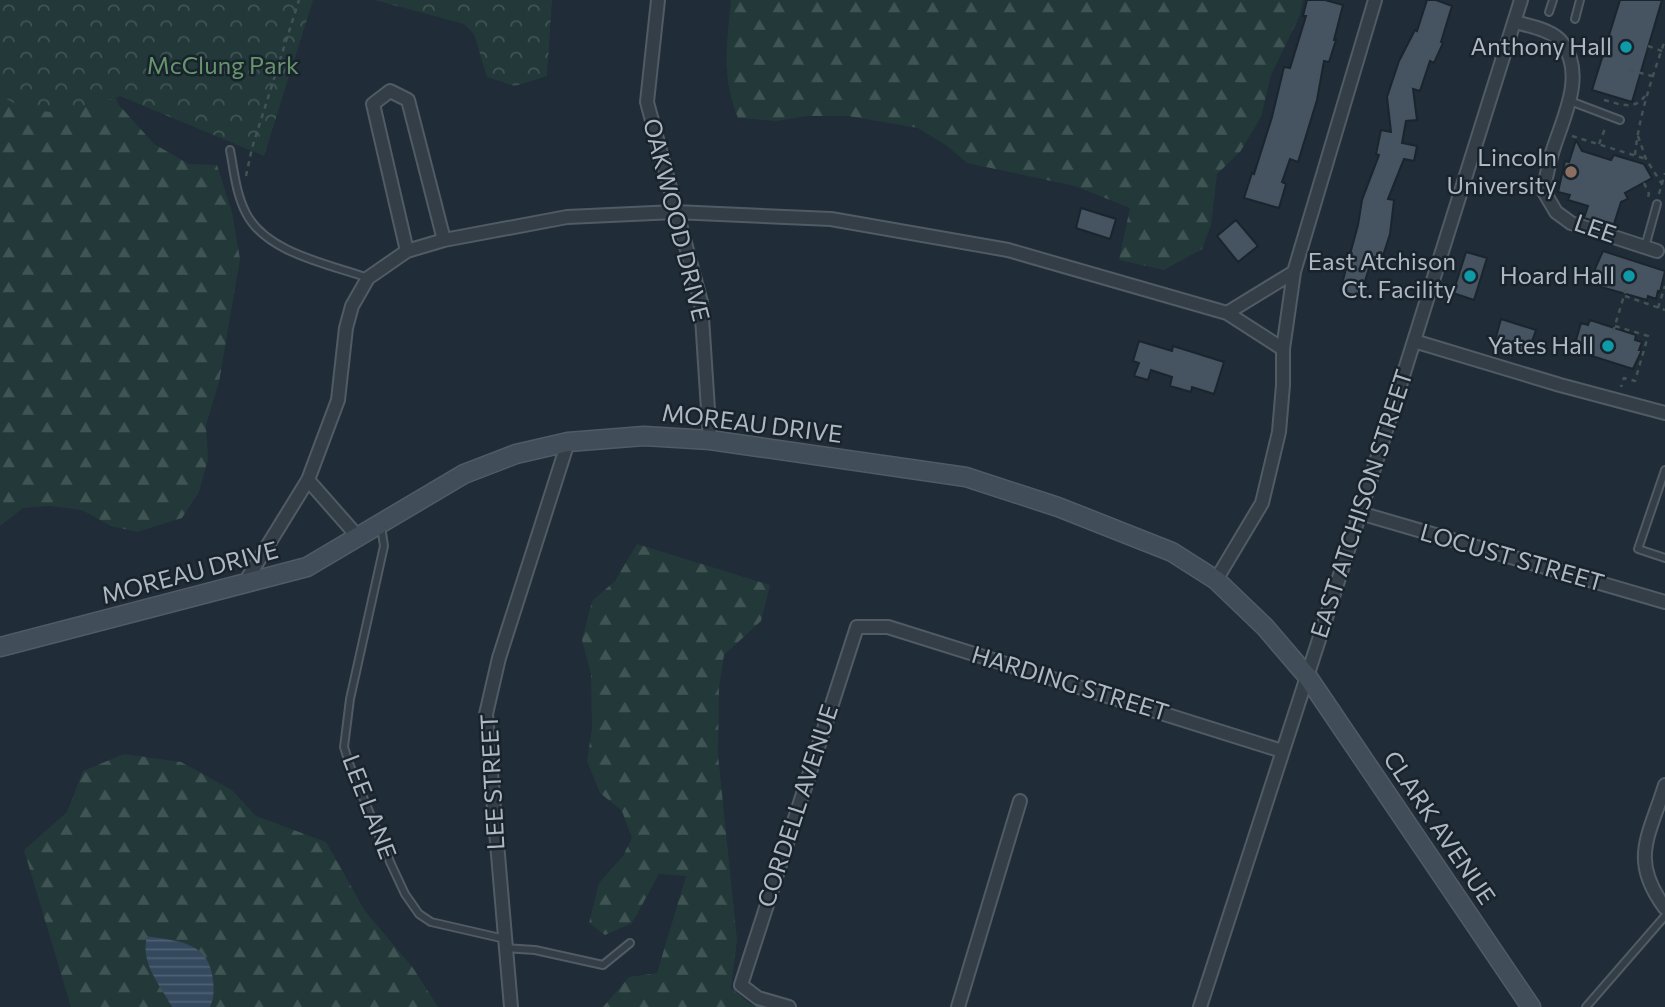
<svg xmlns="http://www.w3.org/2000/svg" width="1665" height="1007" font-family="Commissioner,sans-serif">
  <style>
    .forest { fill: url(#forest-firs) }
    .park { fill: url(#park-crowns) }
    .water { fill: url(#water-rules) }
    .building { fill: #465360; stroke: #1b252e; stroke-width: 2 }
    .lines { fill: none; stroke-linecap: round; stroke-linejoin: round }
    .lane-casing { stroke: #515b65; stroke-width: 10 }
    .street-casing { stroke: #515b65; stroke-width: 16 }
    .secondary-casing { stroke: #515b65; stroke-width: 21 }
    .path { stroke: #405455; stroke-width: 2.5; stroke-dasharray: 5 5; stroke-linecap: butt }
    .lane { stroke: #343e47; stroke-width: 6 }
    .street { stroke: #343e47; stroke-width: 12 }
    .secondary { stroke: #424d5a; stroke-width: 18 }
    .culture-dot { fill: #0f9aa8; stroke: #19232c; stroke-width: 2.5 }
    .education-dot { fill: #8d6e63; stroke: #19232c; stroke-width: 2.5 }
    .labels { text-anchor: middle; stroke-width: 5; stroke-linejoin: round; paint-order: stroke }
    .poi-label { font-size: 24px; fill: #aeb8c4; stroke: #19232c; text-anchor: end }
    .park-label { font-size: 24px; fill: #66946d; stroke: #19232c }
    .street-label { font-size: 24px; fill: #aeb8c4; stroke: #19232c }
  </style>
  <defs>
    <pattern id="forest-firs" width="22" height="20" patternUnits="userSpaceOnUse" patternTransform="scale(1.75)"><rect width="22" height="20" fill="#233939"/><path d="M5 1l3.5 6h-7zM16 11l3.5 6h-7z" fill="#405454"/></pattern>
    <pattern id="park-crowns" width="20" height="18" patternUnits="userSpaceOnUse" patternTransform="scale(1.75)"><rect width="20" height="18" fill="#233939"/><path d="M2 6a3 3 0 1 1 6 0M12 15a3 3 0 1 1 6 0" fill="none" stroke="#405454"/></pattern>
    <pattern id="water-rules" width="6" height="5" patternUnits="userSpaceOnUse" patternTransform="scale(1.75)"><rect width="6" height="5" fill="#34495e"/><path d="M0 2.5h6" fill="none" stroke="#4f6173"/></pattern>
  </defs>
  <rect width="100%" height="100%" fill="#202c37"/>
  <path class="forest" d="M 0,0 L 107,72 L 118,104 L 154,144 L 189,164 L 217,165 L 232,212 L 240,259 L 219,382 L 206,425 L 208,459 L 199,492 L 182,518 L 137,532 L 111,526 L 82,510 L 50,506 L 23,508 L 0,526 Z
    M 731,0 L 1303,0 L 1300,15 L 1271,75 L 1261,117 L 1240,152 L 1217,174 L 1211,225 L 1202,249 L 1164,270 L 1119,260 L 1130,208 L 1075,186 L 967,163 L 947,146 L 918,128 L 848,116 L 807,116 L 777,121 L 738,118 C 721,77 727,43 731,0 Z
    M 637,544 L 770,585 L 761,621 L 724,655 L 719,687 L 718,755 L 737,940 L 731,988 L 749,1003 L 763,1007 L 603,1007 L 629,977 L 657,973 L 686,876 L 659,874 L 632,923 L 605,935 L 589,923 L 599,883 L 623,856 L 632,838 L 622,811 L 600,793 L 587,761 L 592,729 L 591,674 L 582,640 L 592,601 L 615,581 Z
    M 124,754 L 181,762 L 232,790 L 256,816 L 326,842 L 365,911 L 413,968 L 438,1007 L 210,1007 L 213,1002 L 157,938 L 147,936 L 166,996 L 172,1007 L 71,1007 L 24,850 L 67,812 L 83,771 Z"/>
  <path class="park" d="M 0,0 L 313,0 L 264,156 L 120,96 L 66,114 L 26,109 L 0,96 Z
    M 375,0 L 552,0 L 547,76 L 515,86 L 487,77 L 474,34 L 464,24 Z"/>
  <path class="water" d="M 147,936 C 175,941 206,941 212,974 C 214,985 215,997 210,1007 L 172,1007 C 160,984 140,964 147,936 Z"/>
  <path class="building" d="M 1307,0 L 1325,0 L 1343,5 L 1334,40 L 1336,40 L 1329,62 L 1324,61 L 1317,100 L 1298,162 L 1290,159 L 1282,182 L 1286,184 L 1279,208 L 1244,198 L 1252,173 L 1254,174 L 1272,117 L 1284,67 L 1290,68 L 1306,16 L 1303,16 Z
    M 1427,0 L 1436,0 L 1452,6 L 1441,42 L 1443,43 L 1434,63 L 1430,61 L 1420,91 L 1413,89 L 1417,120 L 1406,121 L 1402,143 L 1417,146 L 1414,161 L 1404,159 L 1388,199 L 1394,200 L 1390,234 L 1381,262 L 1372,259 L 1360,297 L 1340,291 L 1358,225 L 1362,200 L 1379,155 L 1376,154 L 1381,130 L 1391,132 L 1387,97 L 1399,61 L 1415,30 L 1417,31 Z
    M 1620,0 L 1662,0 L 1632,102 L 1592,90 Z
    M 1576,140 L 1582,151 L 1611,160 L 1614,155 L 1644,164 L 1652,178 L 1625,193 L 1628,199 L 1621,202 L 1613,227 L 1584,218 L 1588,206 L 1568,200 L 1570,195 L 1558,192 L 1565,161 L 1569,162 Z
    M 1081,208 L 1116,219 L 1110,239 L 1076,228 Z
    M 1236,220 L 1258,246 L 1238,262 L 1217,236 Z
    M 1603,251 L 1665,271 L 1660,292 L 1658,291 L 1656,299 L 1648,296 L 1647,300 L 1601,287 L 1602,282 L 1594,280 L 1597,272 L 1594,271 Z
    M 1466,252 L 1487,258 L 1474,300 L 1453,293 Z
    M 1501,319 L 1536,330 L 1528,353 L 1494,344 Z
    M 1590,320 L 1636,335 L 1635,340 L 1642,342 L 1639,350 L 1642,350 L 1633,369 L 1573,350 L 1581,323 L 1588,325 Z
    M 1139,341 L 1172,351 L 1173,346 L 1224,362 L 1214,394 L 1192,387 L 1191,392 L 1170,386 L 1172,377 L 1151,370 L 1148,380 L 1134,376 L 1139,363 L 1133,361 Z"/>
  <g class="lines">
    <g class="lane-casing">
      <path id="lane" d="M 1549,12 L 1553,0
        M 1575,19 L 1580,0
        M 1570,101 L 1620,120
        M 230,150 C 234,171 236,194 246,213 C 266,253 329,264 368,278
        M 1645,247 L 1657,204
        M 1665,470 L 1638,549 L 1665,558
        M 381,526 L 384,546 L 350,699 L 344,747 L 350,766 L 391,864 L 405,894 L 419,914 L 431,922 L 505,939
        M 506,948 L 535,950 L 603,965 L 630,943
        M 1586,1007 L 1665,916"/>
    </g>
    <g class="street-casing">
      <path id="street" d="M 658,0 L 647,102 L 701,302 L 710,440
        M 1515,22 C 1529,26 1554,30 1563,44 C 1585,75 1564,116 1554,147 C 1549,161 1547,176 1543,190 L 1556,212 L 1571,223 L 1657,251
        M 407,251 L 373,104 L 390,91 L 408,100 L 444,240
        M 1227,313 L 1294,272
        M 1414,341 L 1560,385 L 1665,413
        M 308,480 L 359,538
        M 1360,513 L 1665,602
        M 1216,580 L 1262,503 L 1279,432 L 1283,385 L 1283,349 L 1294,272 L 1375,0
        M 244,584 L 308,480 L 338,400 L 346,328 L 352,306 L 368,278 L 407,251 L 444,240 L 567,217 L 675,212 L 831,219 L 1008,250 L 1227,313 L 1283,349
        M 1665,785 C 1649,837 1629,859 1665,908
        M 511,1007 L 486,714 L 499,658 L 568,442
        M 789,1007 L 758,998 L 741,985 L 857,627 L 888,627 L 1282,751
        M 958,1007 L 1020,801
        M 1200,1007 L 1360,513 L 1521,0"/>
    </g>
    <g class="secondary-casing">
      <path id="secondary" d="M 0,647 L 307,567 L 464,474 L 516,454 L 568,442 L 644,436 L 710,440 L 966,477 L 1058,507 L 1172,552 L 1216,580 L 1265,627 L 1307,676 L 1531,1007"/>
    </g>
    <path class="path" d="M 1648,46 L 1662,51
      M 1629,70 L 1652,76
      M 1604,100 C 1620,104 1634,111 1645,96
      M 1572,136 L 1646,159
      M 1638,136 L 1646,159 L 1665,189
      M 1599,144 L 1606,126
      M 1635,155 C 1639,115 1652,78 1665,40
      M 246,176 L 252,148 L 299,0
      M 1644,183 L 1649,194 L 1647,199
      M 1659,194 L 1665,173
      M 1625,296 L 1665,310
      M 1658,308 L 1665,286
      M 1615,326 L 1648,336 L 1635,381 L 1624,378 L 1621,387
      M 1613,332 L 1626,289"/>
    <use href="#lane" class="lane"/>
    <use href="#street" class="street"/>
    <use href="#secondary" class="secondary"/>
  </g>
  <g class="culture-dot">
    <circle cx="1626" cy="47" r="7"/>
    <circle cx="1470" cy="276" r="7"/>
    <circle cx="1629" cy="276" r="7"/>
    <circle cx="1608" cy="346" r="7"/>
  </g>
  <circle class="education-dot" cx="1571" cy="172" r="7"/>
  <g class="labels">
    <g class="poi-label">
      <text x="1612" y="55">Anthony Hall</text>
      <text x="1557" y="166">Lincoln<tspan x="1557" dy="28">University</tspan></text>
      <text x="1456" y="270">East Atchison<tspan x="1456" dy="28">Ct. Facility</tspan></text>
      <text x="1615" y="284">Hoard Hall</text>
      <text x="1594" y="354">Yates Hall</text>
    </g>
    <g class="park-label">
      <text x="223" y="74">McClung Park</text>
    </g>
    <g class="street-label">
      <text transform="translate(676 220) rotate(76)" y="8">OAKWOOD DRIVE</text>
      <text transform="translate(1595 229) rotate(19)" y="8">LEE</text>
      <text transform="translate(752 424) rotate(7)" y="8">MOREAU DRIVE</text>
      <text transform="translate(1362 504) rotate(-72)" y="8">EAST ATCHISON STREET</text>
      <text transform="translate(1512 558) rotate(16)" y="8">LOCUST STREET</text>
      <text transform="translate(190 573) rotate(-15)" y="8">MOREAU DRIVE</text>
      <text transform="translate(1070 684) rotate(17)" y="8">HARDING STREET</text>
      <text transform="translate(493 782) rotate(-93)" y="8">LEE STREET</text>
      <text transform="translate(798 806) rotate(-72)" y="8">CORDELL AVENUE</text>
      <text transform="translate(369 807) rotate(69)" y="8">LEE LANE</text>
      <text transform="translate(1439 828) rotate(56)" y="8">CLARK AVENUE</text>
    </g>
  </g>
</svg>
